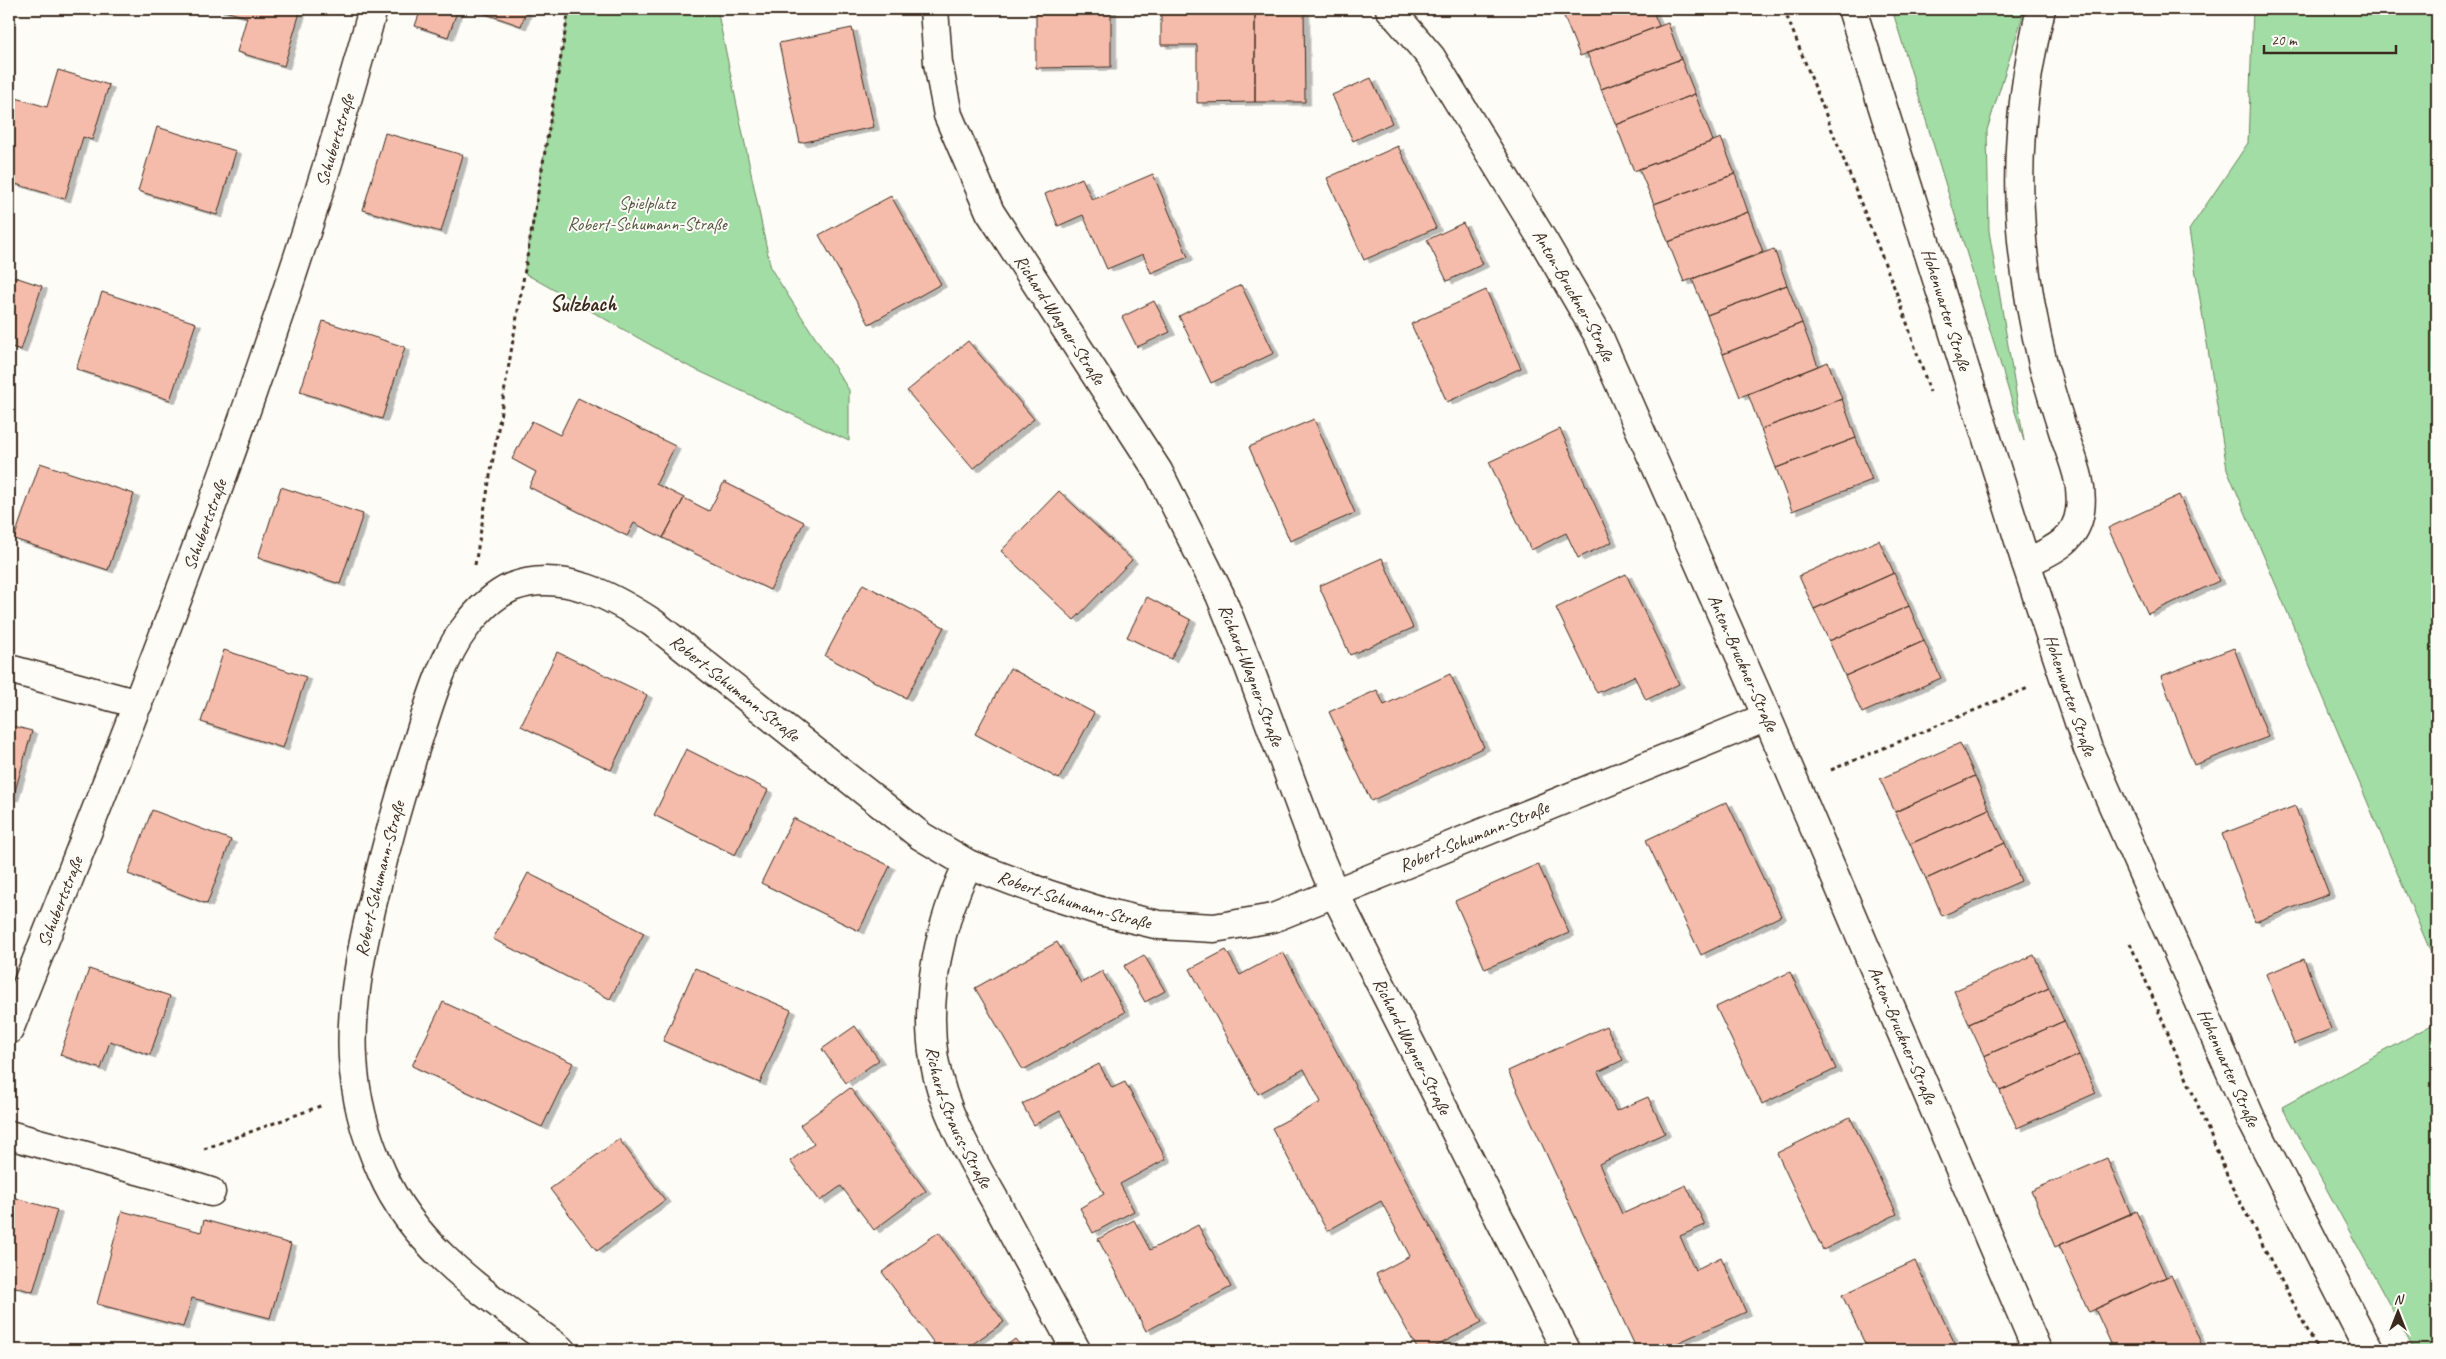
<svg xmlns="http://www.w3.org/2000/svg" width="2446" height="1359" font-family="Caveat,sans-serif">
  <style>
    .green { fill: #a1dda4; stroke: #6e8461 }
    .building { fill: #f5bcab; stroke: #3b2a1e; filter: url(#shadow) }
    .lines { fill: none; stroke-linecap: round; stroke-linejoin: round }
    .minor-casing { stroke: #3b2a1e; stroke-width: 31 }
    .path { stroke: #3b2a1e; stroke-width: 3; stroke-dasharray: 4 4; stroke-linecap: butt }
    .minor { stroke: #fdfcf7; stroke-width: 28 }
    .labels { text-anchor: middle; stroke-width: 4; stroke-linejoin: round; paint-order: stroke }
    .street-label { font-size: 18px; fill: #3b2a1e; stroke: #fdfcf7 }
    .park-label { font-size: 18px; fill: #545740; stroke: #fdfcf7 }
    .district-label { font-size: 22px; font-weight: bold; fill: #3b2a1e; stroke: #fdfcf7 }
  </style>
  <defs>
    <filter id="shadow"><feDropShadow dx="5.5" dy="3" stdDeviation="0" flood-color="#0004"/></filter>
  </defs>
  <rect width="100%" height="100%" fill="#fdfcf7"/>
  <filter id="ink" filterUnits="userSpaceOnUse"><feTurbulence type="fractalNoise" baseFrequency=".02" numOctaves="2"/><feDisplacementMap in="SourceGraphic" scale="10" xChannelSelector="R" yChannelSelector="G"/><feConvolveMatrix kernelMatrix="1 2 1 2 8 2 1 2 1" color-interpolation-filters="sRGB"/></filter>
  <g filter="url(#ink)">
    <path class="green" d="M 569,9 L 717,9 L 771,269 L 849,390 L 849,441 L 686,365 L 524,273 Z
      M 1892,9 L 2025,9 L 1987,130 L 1989,231 L 2024,441 Z
      M 2253,9 L 2437,9 L 2437,967 L 2227,469 L 2189,230 L 2248,143 Z
      M 2437,1022 L 2437,1350 L 2414,1350 L 2282,1107 Z"/>
    <path class="building" d="M 217,9 L 301,9 L 284,66 L 237,52 L 247,17 Z
      M 421,9 L 458,9 L 448,37 L 415,26 Z
      M 472,9 L 527,9 L 521,26 Z
      M 1036,9 L 1111,9 L 1111,67 L 1036,68 Z
      M 1161,9 L 1255,9 L 1255,102 L 1197,103 L 1197,45 L 1161,45 Z
      M 1255,9 L 1304,9 L 1305,102 L 1255,102 Z
      M 1576,9 L 1652,9 L 1659,26 L 1580,56 L 1563,14 Z
      M 1668,23 L 1681,59 L 1601,89 L 1587,53 Z
      M 852,28 L 874,127 L 800,143 L 779,43 Z
      M 1681,59 L 1695,94 L 1616,125 L 1601,89 Z
      M 58,70 L 109,85 L 92,140 L 83,137 L 65,199 L 9,182 L 9,96 L 47,107 Z
      M 1371,78 L 1392,123 L 1353,141 L 1332,95 Z
      M 1695,94 L 1713,141 L 1634,171 L 1616,125 Z
      M 157,127 L 236,151 L 217,215 L 138,191 Z
      M 385,133 L 463,155 L 441,232 L 363,210 Z
      M 1721,138 L 1735,174 L 1654,204 L 1639,169 Z
      M 1398,146 L 1436,228 L 1364,260 L 1327,178 Z
      M 1153,174 L 1188,257 L 1151,273 L 1143,254 L 1107,269 L 1083,215 L 1058,226 L 1045,194 L 1082,178 L 1092,200 Z
      M 1735,174 L 1748,212 L 1668,242 L 1654,204 Z
      M 891,196 L 941,284 L 869,324 L 819,235 Z
      M 1748,212 L 1763,252 L 1684,282 L 1668,242 Z
      M 1463,223 L 1483,264 L 1447,281 L 1427,240 Z
      M 1774,249 L 1787,285 L 1707,315 L 1692,279 Z
      M 9,275 L 42,286 L 21,350 L 9,346 Z
      M 1241,285 L 1274,353 L 1211,383 L 1179,316 Z
      M 1787,285 L 1802,323 L 1723,354 L 1707,315 Z
      M 1486,290 L 1521,368 L 1447,402 L 1411,324 Z
      M 102,292 L 196,323 L 170,400 L 76,369 Z
      M 1154,301 L 1170,332 L 1137,347 L 1122,317 Z
      M 323,321 L 405,347 L 382,419 L 300,392 Z
      M 1802,323 L 1818,366 L 1740,397 L 1723,354 Z
      M 968,341 L 1034,419 L 973,469 L 907,391 Z
      M 1828,362 L 1842,399 L 1761,429 L 1748,394 Z
      M 578,398 L 675,446 L 656,484 L 684,498 L 663,538 L 634,523 L 627,536 L 529,487 L 536,472 L 512,459 L 532,421 L 560,435 Z
      M 1842,399 L 1856,438 L 1776,468 L 1761,429 Z
      M 1314,419 L 1355,513 L 1290,541 L 1249,447 Z
      M 1560,429 L 1612,542 L 1578,558 L 1566,533 L 1531,550 L 1489,462 Z
      M 1856,438 L 1872,480 L 1792,511 L 1776,468 Z
      M 40,463 L 134,494 L 108,570 L 14,539 Z
      M 724,482 L 804,522 L 770,590 L 663,538 L 684,498 L 709,511 Z
      M 281,487 L 363,514 L 340,584 L 258,558 Z
      M 1059,491 L 1132,560 L 1074,620 L 1001,551 Z
      M 2179,495 L 2219,581 L 2148,614 L 2108,528 Z
      M 1879,540 L 1894,573 L 1814,609 L 1799,576 Z
      M 1382,558 L 1413,628 L 1350,655 L 1319,586 Z
      M 1894,573 L 1909,606 L 1829,641 L 1814,609 Z
      M 1626,574 L 1679,684 L 1646,700 L 1634,676 L 1597,693 L 1556,608 Z
      M 863,584 L 944,627 L 906,698 L 825,656 Z
      M 1147,597 L 1191,620 L 1171,659 L 1127,637 Z
      M 1909,606 L 1924,641 L 1845,676 L 1829,641 Z
      M 1924,641 L 1941,678 L 1862,713 L 1845,676 Z
      M 2234,648 L 2268,737 L 2194,765 L 2161,676 Z
      M 224,650 L 306,677 L 283,748 L 201,722 Z
      M 557,652 L 647,695 L 611,770 L 521,726 Z
      M 1010,668 L 1094,713 L 1059,779 L 975,734 Z
      M 1450,674 L 1484,747 L 1371,801 L 1329,712 L 1377,690 L 1384,705 Z
      M 9,725 L 32,731 L 13,798 L 9,797 Z
      M 1960,743 L 1975,776 L 1895,812 L 1880,779 Z
      M 686,749 L 768,790 L 735,855 L 654,815 Z
      M 1975,776 L 1989,809 L 1910,844 L 1895,812 Z
      M 1727,802 L 1781,916 L 1701,955 L 1646,840 Z
      M 2295,806 L 2329,894 L 2255,922 L 2222,834 Z
      M 1989,809 L 2005,843 L 1926,879 L 1910,844 Z
      M 152,810 L 231,840 L 207,904 L 128,874 Z
      M 793,818 L 890,866 L 859,931 L 761,883 Z
      M 2005,843 L 2021,881 L 1942,916 L 1926,879 Z
      M 1538,864 L 1569,933 L 1485,969 L 1455,901 Z
      M 528,873 L 644,933 L 610,999 L 493,939 Z
      M 1057,942 L 1081,983 L 1102,971 L 1125,1012 L 1023,1070 L 975,988 Z
      M 1226,950 L 1240,975 L 1283,952 L 1482,1322 L 1429,1350 L 1418,1350 L 1376,1274 L 1410,1256 L 1381,1201 L 1327,1231 L 1272,1128 L 1321,1102 L 1304,1069 L 1258,1094 L 1190,969 Z
      M 1144,955 L 1165,991 L 1145,1002 L 1124,966 Z
      M 2034,955 L 2049,988 L 1969,1024 L 1954,991 Z
      M 2304,959 L 2331,1029 L 2294,1044 L 2266,974 Z
      M 695,968 L 791,1010 L 760,1083 L 663,1041 Z
      M 89,969 L 170,996 L 150,1055 L 110,1041 L 101,1069 L 60,1055 Z
      M 1790,972 L 1836,1069 L 1762,1104 L 1716,1007 Z
      M 2049,988 L 2064,1021 L 1984,1056 L 1969,1024 Z
      M 443,1002 L 573,1063 L 542,1127 L 412,1066 Z
      M 2064,1021 L 2079,1055 L 2000,1091 L 1984,1056 Z
      M 855,1026 L 879,1060 L 846,1083 L 822,1049 Z
      M 1606,1026 L 1623,1060 L 1598,1072 L 1616,1111 L 1648,1097 L 1665,1133 L 1599,1164 L 1622,1214 L 1686,1185 L 1705,1225 L 1680,1236 L 1695,1270 L 1721,1257 L 1746,1312 L 1662,1350 L 1637,1350 L 1508,1071 Z
      M 2079,1055 L 2096,1093 L 2017,1128 L 2000,1091 Z
      M 1099,1064 L 1112,1088 L 1125,1082 L 1166,1159 L 1120,1184 L 1134,1211 L 1093,1233 L 1080,1208 L 1104,1194 L 1060,1111 L 1034,1125 L 1022,1104 Z
      M 850,1088 L 926,1191 L 874,1230 L 841,1186 L 820,1201 L 790,1161 L 814,1144 L 800,1125 Z
      M 1850,1117 L 1897,1214 L 1823,1250 L 1777,1153 Z
      M 619,1139 L 665,1200 L 597,1251 L 550,1189 Z
      M 2107,1158 L 2131,1214 L 2055,1247 L 2031,1191 Z
      M 9,1196 L 57,1210 L 33,1292 L 9,1285 Z
      M 122,1211 L 201,1232 L 204,1220 L 291,1244 L 270,1318 L 192,1298 L 183,1327 L 97,1304 Z
      M 2136,1211 L 2166,1277 L 2089,1312 L 2059,1245 Z
      M 1134,1220 L 1150,1250 L 1198,1225 L 1231,1287 L 1146,1331 L 1098,1239 Z
      M 939,1232 L 1004,1322 L 964,1350 L 939,1350 L 882,1272 Z
      M 1915,1261 L 1958,1350 L 1868,1350 L 1842,1295 Z
      M 2171,1275 L 2204,1350 L 2114,1350 L 2095,1309 Z
      M 1015,1339 L 1024,1350 L 1001,1350 Z"/>
    <g class="lines">
      <g class="minor-casing">
        <g id="minor">
          <path id="s1" d="M 934,9 L 938,63 L 948,115 L 990,212 L 1158,471 L 1220,595 L 1249,667 L 1318,854 L 1335,894 L 1566,1350"/>
          <path id="s2" d="M 1390,9 L 1431,57 L 1544,242 L 1598,335 L 1767,717 L 2037,1350"/>
          <path id="s3" d="M 1852,9 L 2026,563 L 2088,749 L 2253,1123 L 2369,1350"/>
          <path d="M 2026,563 C 2051,551 2076,542 2080,511 C 2084,483 2072,459 2064,434 C 2057,412 2050,390 2044,368 C 2013,242 2010,135 2041,9"/>
          <path d="M 9,669 L 138,704"/>
          <path id="s4" d="M 968,864 C 940,921 924,995 934,1059 C 943,1112 971,1158 997,1204 C 1023,1253 1050,1302 1076,1350"/>
          <path id="s5" d="M 9,1030 C 142,695 277,358 373,9"/>
          <path d="M 9,1135 L 167,1178 L 211,1192"/>
          <path id="s6" d="M 561,1350 C 495,1300 416,1252 382,1173 C 366,1138 355,1097 353,1058 C 350,1003 362,946 375,893 C 387,842 401,792 417,743 C 428,708 443,656 465,628 C 477,612 494,595 512,587 C 562,568 613,597 653,623 L 921,836 L 968,864 L 1047,894 L 1100,911 L 1159,925 L 1214,928 L 1273,918 L 1767,717"/>
        </g>
      </g>
      <path class="path" d="M 1784,9 L 1900,302 L 1930,392
        M 475,565 L 569,9
        M 1831,770 L 2028,688
        M 2130,943 L 2232,1187 L 2318,1350
        M 204,1149 L 323,1105"/>
      <use href="#minor" class="minor"/>
    </g>
  </g>
  <g class="labels">
    <g class="street-label">
      <text dy="6" stroke="none"><textPath href="#s5" startOffset="948">Schubertstraße</textPath></text>
      <text dy="6" stroke="none"><textPath href="#s2" startOffset="341">Anton-Bruckner-Straße</textPath></text>
      <text dy="6" stroke="none"><textPath href="#s3" startOffset="315">Hohenwarter Straße</textPath></text>
      <text dy="6" stroke="none"><textPath href="#s1" startOffset="341">Richard-Wagner-Straße</textPath></text>
      <text dy="6" stroke="none"><textPath href="#s5" startOffset="542">Schubertstraße</textPath></text>
      <text dy="6" stroke="none"><textPath href="#s2" startOffset="746">Anton-Bruckner-Straße</textPath></text>
      <text dy="6" stroke="none"><textPath href="#s1" startOffset="746">Richard-Wagner-Straße</textPath></text>
      <text dy="6" stroke="none"><textPath href="#s6" startOffset="1141">Robert-Schumann-Straße</textPath></text>
      <text dy="6" stroke="none"><textPath href="#s3" startOffset="720">Hohenwarter Straße</textPath></text>
      <text dy="6" stroke="none"><textPath href="#s6" startOffset="1966">Robert-Schumann-Straße</textPath></text>
      <text dy="6" stroke="none"><textPath href="#s6" startOffset="556">Robert-Schumann-Straße</textPath></text>
      <text dy="6" stroke="none"><textPath href="#s6" startOffset="1546">Robert-Schumann-Straße</textPath></text>
      <text dy="6" stroke="none"><textPath href="#s5" startOffset="138">Schubertstraße</textPath></text>
      <text dy="6" stroke="none"><textPath href="#s2" startOffset="1151">Anton-Bruckner-Straße</textPath></text>
      <text dy="6" stroke="none"><textPath href="#s1" startOffset="1151">Richard-Wagner-Straße</textPath></text>
      <text dy="6" stroke="none"><textPath href="#s3" startOffset="1125">Hohenwarter Straße</textPath></text>
      <text dy="6" stroke="none"><textPath href="#s4" startOffset="264">Richard-Strauss-Straße</textPath></text>
    </g>
    <g class="park-label">
      <text x="647" y="209">Spielplatz<tspan x="647" dy="21">Robert-Schumann-Straße</tspan></text>
    </g>
    <g class="district-label">
      <text x="583" y="311">Sulzbach</text>
    </g>
  </g>
  <rect width="2446" height="1359" fill="none" stroke="#fdfcf7" stroke-width="30"/>
  <rect x="15" y="15" width="2416" height="1329" fill="none" stroke="#3b2a1e" stroke-width="2" filter="url(#ink)"/>
  <g transform="translate(2398 1312)" stroke="#fdfcf7" stroke-width="4" paint-order="stroke">
  <path d="M0-4L9 19L0 12L-9 19Z" fill="#3b2a1e"/>
  <text y="-8" font-size="14" font-weight="bold" text-anchor="middle" fill="#3b2a1e">N</text>
  </g>
  <path d="M2264 45v8h132v-8" fill="none" stroke="#3b2a1e" stroke-width="2.5"/>
  <text x="2271" y="45" font-size="15" fill="#3b2a1e" stroke="#fdfcf7" stroke-width="4" paint-order="stroke">20 m</text>
</svg>
